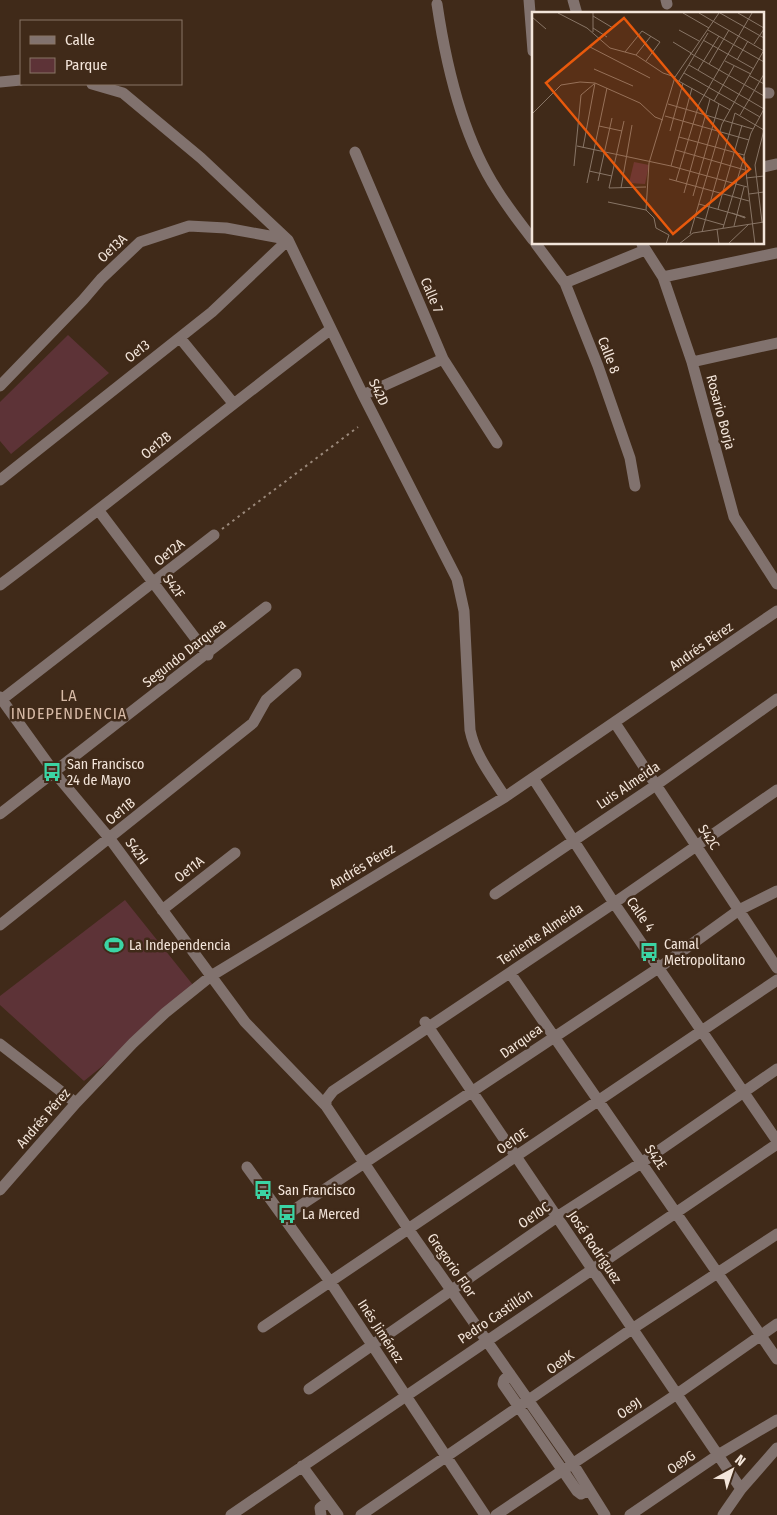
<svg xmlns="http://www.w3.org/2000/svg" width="777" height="1515" font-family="'Fira Sans Condensed',sans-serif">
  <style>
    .green { fill: #5d3337 }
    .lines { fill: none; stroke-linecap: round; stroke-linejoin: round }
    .path { stroke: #9b897b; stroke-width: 2; stroke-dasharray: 2.5 4; stroke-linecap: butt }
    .minor { stroke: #81726e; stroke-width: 11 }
    .labels { text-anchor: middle; stroke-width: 5; stroke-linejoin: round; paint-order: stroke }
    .street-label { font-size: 14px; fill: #f3e5da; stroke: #402a19 }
    .poi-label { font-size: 14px; fill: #f3e5da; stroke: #402a19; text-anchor: start }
    .quarter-label { font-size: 16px; letter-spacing: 1px; fill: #d7baa6; stroke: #402a19 }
    .inset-road { fill: none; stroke: #887566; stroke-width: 1 }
    .view { fill: #e8590c; fill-opacity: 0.15; stroke: #e8590c; stroke-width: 2.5 }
    .inset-edge { fill: none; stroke: #f3e5da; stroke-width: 2.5 }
  </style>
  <rect width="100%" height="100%" fill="#402a19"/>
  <path class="green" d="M 68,335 L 109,373 L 11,454 L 0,441 L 0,402 Z
    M 125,900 L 197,990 L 84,1081 L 0,1005 L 0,996 Z"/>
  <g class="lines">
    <path class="path" d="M 222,529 L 358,427"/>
    <path class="minor" d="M 529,0 L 533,51
      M 573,0 L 577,14
      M 666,0 L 667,4
      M 437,4 C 446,65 463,138 497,190 C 508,208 521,224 533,240
      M 0,82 L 21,80
      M 92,84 L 123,93 L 201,158 L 288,240 L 363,395 L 457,579 L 464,611 L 470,730 C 475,755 491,775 505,797
      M 763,93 L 769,93
      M 355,152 L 443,359 L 497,443
      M 763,167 L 777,164
      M 536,244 L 565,283 L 598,366 L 630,458 L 635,486
      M 642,244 L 663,277 L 692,362 L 734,517 L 777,584
      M 663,277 L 777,253
      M 565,283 L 645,250
      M 180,338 L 233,403
      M 692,362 L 777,343
      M 0,386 L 83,300 L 101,279 L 140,242 L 189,226 L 226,228 L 286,239
      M 363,395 L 443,359
      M 0,480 L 212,312 L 288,240
      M 99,511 L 208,655
      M 0,585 C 112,501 220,413 331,329
      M 0,697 L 54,772 L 110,839 L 245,1022 L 326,1106 L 409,1230 L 573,1464 L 605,1515
      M 0,701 L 214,535
      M 615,723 L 777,968
      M 533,778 L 614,903 L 777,1141
      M 0,814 L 266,607
      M 495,894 L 656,785 L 777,699
      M 162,910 L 235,853
      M 0,925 L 253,723 L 266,700 L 296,674
      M 510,973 L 777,1359
      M 425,1022 L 741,1489
      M 0,1044 L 76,1103
      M 326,1106 L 326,1100 L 333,1091 L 614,903 L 777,790
      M 247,1167 L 331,1283 L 485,1515
      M 0,1190 L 76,1103 L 133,1043 L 165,1013 L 211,976 L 505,797 L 777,611
      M 283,1217 L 660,967 L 739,910 L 777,891
      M 263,1327 L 777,980
      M 510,1374 L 504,1380 L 503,1384 L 577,1491 L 581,1494 L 589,1490
      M 309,1389 L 557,1217 L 641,1163 L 777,1069
      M 302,1466 L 338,1515
      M 231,1515 L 777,1144
      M 321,1515 L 320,1508 L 328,1502
      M 361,1515 L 632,1329 L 777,1234
      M 496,1515 L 677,1394 L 777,1324
      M 630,1515 L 718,1455 L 777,1420
      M 723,1515 L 741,1489 L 777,1448"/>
  </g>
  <defs>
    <g id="bus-bare" transform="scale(1.5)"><path d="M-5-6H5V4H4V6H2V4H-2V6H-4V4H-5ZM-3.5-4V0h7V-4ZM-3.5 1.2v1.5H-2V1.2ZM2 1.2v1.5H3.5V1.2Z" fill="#3bd4a4" stroke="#402a19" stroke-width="2.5" paint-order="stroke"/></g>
    <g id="stadium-bare" transform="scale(1.5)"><path d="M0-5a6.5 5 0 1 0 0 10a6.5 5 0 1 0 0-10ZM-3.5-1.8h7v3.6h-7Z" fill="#3bd4a4" stroke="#402a19" stroke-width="2.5" paint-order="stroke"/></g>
  </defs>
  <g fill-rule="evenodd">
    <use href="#bus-bare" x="52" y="772"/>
    <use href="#stadium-bare" x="114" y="945"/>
    <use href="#bus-bare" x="649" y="952"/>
    <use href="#bus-bare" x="263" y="1190"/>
    <use href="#bus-bare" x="287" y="1214"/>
  </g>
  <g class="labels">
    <g class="street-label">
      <text transform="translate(112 248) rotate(-43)" y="5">Oe13A</text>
      <text transform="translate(432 295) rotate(67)" y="5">Calle 7</text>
      <text transform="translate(137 351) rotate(-38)" y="5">Oe13</text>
      <text transform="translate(609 355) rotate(69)" y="5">Calle 8</text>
      <text transform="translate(379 392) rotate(64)" y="5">S42D</text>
      <text transform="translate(721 412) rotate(75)" y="5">Rosario Borja</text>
      <text transform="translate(156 445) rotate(-39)" y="5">Oe12B</text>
      <text transform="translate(169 552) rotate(-38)" y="5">Oe12A</text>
      <text transform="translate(174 586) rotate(53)" y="5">S42F</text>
      <text transform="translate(701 646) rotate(-35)" y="5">Andrés Pérez</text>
      <text transform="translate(184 653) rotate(-38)" y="5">Segundo Darquea</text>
      <text transform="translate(628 785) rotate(-34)" y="5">Luis Almeida</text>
      <text transform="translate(120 811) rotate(-39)" y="5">Oe11B</text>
      <text transform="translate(709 837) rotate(56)" y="5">S42C</text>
      <text transform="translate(137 851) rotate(54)" y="5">S42H</text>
      <text transform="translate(362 866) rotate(-31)" y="5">Andrés Pérez</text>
      <text transform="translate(189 869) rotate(-38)" y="5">Oe11A</text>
      <text transform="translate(641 914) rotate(55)" y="5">Calle 4</text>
      <text transform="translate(540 934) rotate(-34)" y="5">Teniente Almeida</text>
      <text transform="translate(521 1041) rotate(-35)" y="5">Darquea</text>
      <text transform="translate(43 1118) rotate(-49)" y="5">Andrés Pérez</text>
      <text transform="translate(512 1141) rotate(-34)" y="5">Oe10E</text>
      <text transform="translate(656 1157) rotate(55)" y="5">S42E</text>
      <text transform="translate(534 1215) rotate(-34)" y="5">Oe10C</text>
      <text transform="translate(595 1247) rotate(56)" y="5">José Rodríguez</text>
      <text transform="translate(452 1265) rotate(55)" y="5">Gregorio Flor</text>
      <text transform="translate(495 1316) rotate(-34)" y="5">Pedro Castillón</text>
      <text transform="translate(381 1331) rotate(57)" y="5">Inés Jiménez</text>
      <text transform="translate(560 1362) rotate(-35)" y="5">Oe9K</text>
      <text transform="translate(629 1408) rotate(-34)" y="5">Oe9J</text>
      <text transform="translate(681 1462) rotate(-34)" y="5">Oe9G</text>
    </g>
    <g class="poi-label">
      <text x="67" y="769">San Francisco<tspan x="67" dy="16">24 de Mayo</tspan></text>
      <text x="664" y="949">Camal<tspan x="664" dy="16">Metropolitano</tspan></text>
      <text x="129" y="950">La Independencia</text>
      <text x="278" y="1195">San Francisco</text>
      <text x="302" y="1219">La Merced</text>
    </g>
    <g class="quarter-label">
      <text x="69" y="701">LA<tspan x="69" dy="18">INDEPENDENCIA</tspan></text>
    </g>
  </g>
  <g transform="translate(532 12)">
    <rect width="232" height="232" fill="#402a19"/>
    <path d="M 102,150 L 117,153 L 113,172 L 97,171 Z" fill="#5d3337"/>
    <path class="inset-road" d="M 26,1 L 55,16 L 78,36 L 104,43 L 131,61 L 143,65M 151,1 L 177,16M 167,1 L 232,39M 188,1 L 232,26M 206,1 L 232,16M 61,4 L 81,16M 0,5 L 14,17M 61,16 L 75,25M 147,18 L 167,29M 176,18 L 232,50M 61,20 L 61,1M 171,28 L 222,57M 141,30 L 159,41M 222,32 L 232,17M 58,35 L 118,66M 93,40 L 110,19 L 128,30 L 114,49M 158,41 L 232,84M 104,43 L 119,24M 205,48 L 216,29M 193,49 L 219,62M 177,52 L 197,18M 157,53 L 232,97M 62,57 L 101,74M 166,58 L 187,24M 152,61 L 228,105M 218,64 L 232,72M 143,67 L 198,98M 147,69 L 176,21M 182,89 L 202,54M 136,92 L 221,117M 203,101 L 232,118M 0,102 L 29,73 L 48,70 L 63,71 L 108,91 L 123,105 L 131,108M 208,103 L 232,62M 133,104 L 217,128M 92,109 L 77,176 L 114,175M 67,114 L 90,119M 138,119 L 151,71M 147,125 L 212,143M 45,134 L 139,154 L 215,175M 51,136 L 63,71M 144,138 L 213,158M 42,154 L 49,83 L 62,72M 139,154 L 160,76M 57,159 L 80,164M 214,166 L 232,164M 137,167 L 217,189M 66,169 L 80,106M 144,169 L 167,92 L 220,1M 55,171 L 75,76M 89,176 L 100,113M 152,181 L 178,87M 217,182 L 232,180M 161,184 L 187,92M 76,190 L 114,198M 167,192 L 213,205 L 213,206 L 200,201M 186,197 L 210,113M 164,205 L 192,213M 230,210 L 223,153 L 232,118M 202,214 L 212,175M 191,216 L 212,145M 185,217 L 187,232M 170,220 L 203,101M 158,222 L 190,112 L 232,38M 134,232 L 137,223 L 124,216 L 122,206 L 114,198 L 117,151 L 143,65 L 187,1M 147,232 L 161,221 L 232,210M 196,232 L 217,212M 223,232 L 212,144 L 219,121 L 232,97"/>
    <path class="view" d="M 92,6 L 218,157 L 141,222 L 14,71 Z"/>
    <rect width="232" height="232" class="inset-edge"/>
  </g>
  <rect x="20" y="20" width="162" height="65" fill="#402a19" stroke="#887566"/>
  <rect x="30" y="36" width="25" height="8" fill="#81726e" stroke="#887566"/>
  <text x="65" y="45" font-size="15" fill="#f3e5da">Calle</text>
  <rect x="30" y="58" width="25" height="15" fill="#5d3337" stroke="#887566"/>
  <text x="65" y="70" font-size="15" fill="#f3e5da">Parque</text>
  <g transform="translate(732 1470) rotate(40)" stroke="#402a19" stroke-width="4" paint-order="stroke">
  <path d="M0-4L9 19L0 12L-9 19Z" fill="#f3e5da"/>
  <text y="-8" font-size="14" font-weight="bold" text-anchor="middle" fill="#f3e5da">N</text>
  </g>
</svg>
